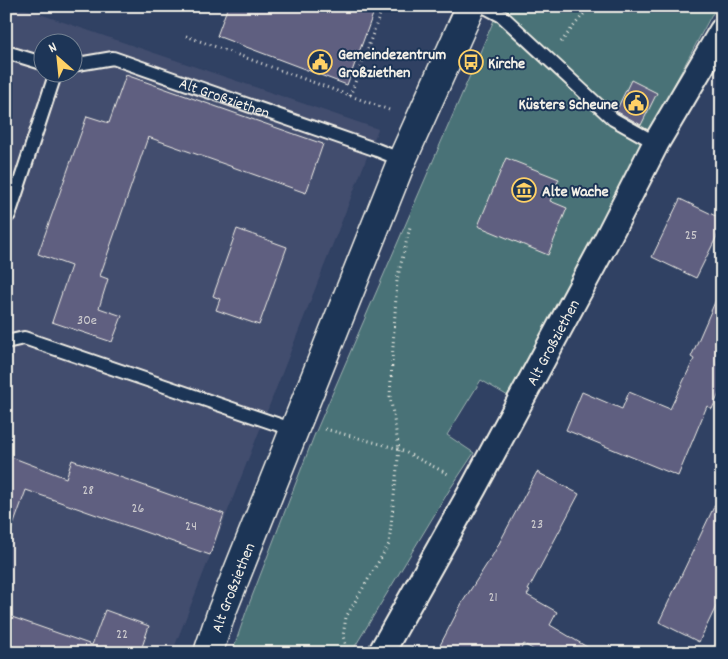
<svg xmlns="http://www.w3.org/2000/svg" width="728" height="659" font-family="Dekko,sans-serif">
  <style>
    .built { fill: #424d6e; fill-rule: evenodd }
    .green { fill: #497277; stroke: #9eb2b0 }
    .building { fill: #5e5e80; stroke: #f4f1e8 }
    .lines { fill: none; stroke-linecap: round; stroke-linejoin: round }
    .lane-casing { stroke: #f4f1e8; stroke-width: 16 }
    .street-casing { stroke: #f4f1e8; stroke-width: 29 }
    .secondary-casing { stroke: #f4f1e8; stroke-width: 31 }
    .path { stroke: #f4f1e8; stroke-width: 3; stroke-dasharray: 1 4; stroke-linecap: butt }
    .lane { stroke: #1d3557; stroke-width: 12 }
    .street { stroke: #1d3557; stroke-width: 25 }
    .secondary { stroke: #1d3557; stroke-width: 28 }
    .labels { text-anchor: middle; stroke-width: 4; stroke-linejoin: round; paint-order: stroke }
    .number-label { font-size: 14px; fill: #ceccce }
    .poi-label { font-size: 16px; font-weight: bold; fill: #f4f1e8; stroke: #1d3557; text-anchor: start }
    .street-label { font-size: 16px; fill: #f4f1e8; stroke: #1d3557 }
  </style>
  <rect width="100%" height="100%" fill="#304163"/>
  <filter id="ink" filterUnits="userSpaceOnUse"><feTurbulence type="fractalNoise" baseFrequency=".02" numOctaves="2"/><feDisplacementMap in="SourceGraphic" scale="10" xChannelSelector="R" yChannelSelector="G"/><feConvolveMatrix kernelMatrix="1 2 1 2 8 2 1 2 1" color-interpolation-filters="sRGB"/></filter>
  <g filter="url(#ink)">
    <path class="built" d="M 6,6 L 16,6 L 378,129 L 172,653 L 6,653 ZM 42,42 L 72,42 L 72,72 L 42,72 Z"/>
    <path class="green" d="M 500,6 L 722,6 L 722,13 L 712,14 L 508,396 L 481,380 L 447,435 L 474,453 L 450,489 L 351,653 L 232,653 L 246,612 L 314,436 Z"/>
    <path class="building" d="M 228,6 L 376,6 L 347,85 L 217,36 Z
      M 126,75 L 323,144 L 306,193 L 148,137 L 100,276 L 108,279 L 99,308 L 122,316 L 112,342 L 52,322 L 71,266 L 38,254 L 87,116 L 109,123 Z
      M 631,80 L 657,93 L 641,125 L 616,111 Z
      M 506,158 L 559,179 L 550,201 L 567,208 L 548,255 L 478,226 Z
      M 680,199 L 722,219 L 722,226 L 696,278 L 652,257 Z
      M 237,229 L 287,247 L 259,325 L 216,310 L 220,299 L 213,296 Z
      M 722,286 L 722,387 L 712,409 L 707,406 L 678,476 L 566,430 L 582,392 L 622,409 L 629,392 L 670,409 L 694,359 L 691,357 Z
      M 6,455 L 66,478 L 72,460 L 224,514 L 210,555 L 26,490 L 9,537 L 6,536 Z
      M 537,472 L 579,494 L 528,590 L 530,591 L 527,595 L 557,612 L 550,625 L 597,653 L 539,653 L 524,644 L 518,653 L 436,653 L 462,603 L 494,553 Z
      M 722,490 L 722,594 L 699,642 L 659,622 Z
      M 105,610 L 149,626 L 140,653 L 6,653 L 6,615 L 92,645 Z"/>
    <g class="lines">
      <g class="lane-casing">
        <g id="lane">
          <path d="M 483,6 L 502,16 L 613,119 L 656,143"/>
          <path d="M 6,52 L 42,63"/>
          <path id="s1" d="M 72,65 L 113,58 L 377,150 L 402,160"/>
          <path d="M 9,215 L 56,72"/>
          <path d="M 6,342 L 24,338 L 294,430"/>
        </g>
      </g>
      <g class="street-casing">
        <g id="street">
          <path id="s2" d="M 381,653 L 474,487 L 605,243 L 656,143 L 722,31"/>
        </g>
      </g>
      <g class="secondary-casing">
        <g id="secondary">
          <path id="s3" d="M 208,653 L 222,611 L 402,160 L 471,6"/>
        </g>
      </g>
      <path class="path" d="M 186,36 L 392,111
        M 561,42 L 586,11
        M 350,96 L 383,6
        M 325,429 L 399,449 L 450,475
        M 348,653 L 343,636 L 346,617 L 389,544 L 399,449 L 390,396 L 397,280 L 410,227"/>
      <use href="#lane" class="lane"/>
      <use href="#street" class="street"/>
      <use href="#secondary" class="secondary"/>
    </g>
  </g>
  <defs>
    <g id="civic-ring" transform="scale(1.25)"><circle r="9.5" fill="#1d3557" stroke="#ffd166" stroke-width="1.5"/><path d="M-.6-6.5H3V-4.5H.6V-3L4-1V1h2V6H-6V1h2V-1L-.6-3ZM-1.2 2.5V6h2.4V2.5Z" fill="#ffd166"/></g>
    <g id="bus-ring" transform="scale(1.25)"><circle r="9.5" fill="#1d3557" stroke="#ffd166" stroke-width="1.5"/><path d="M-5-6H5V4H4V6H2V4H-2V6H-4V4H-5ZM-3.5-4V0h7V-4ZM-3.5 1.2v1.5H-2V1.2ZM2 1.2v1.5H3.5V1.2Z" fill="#ffd166"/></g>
    <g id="museum-ring" transform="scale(1.25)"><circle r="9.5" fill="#1d3557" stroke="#ffd166" stroke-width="1.5"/><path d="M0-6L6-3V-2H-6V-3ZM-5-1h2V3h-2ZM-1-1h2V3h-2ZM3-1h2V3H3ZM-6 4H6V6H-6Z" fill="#ffd166"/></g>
  </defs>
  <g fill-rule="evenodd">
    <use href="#civic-ring" x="320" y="62"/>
    <use href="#bus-ring" x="471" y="62"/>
    <use href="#civic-ring" x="636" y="103"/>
    <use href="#museum-ring" x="524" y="190"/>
  </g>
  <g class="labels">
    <g class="number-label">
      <text x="691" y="239">25</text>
      <text x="87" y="324">30e</text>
      <text x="88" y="494">28</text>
      <text x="138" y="512">26</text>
      <text x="537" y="528">23</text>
      <text x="191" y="530">24</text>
      <text x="493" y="601">21</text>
      <text x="122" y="638">22</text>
    </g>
    <g class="poi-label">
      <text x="338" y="59">Gemeindezentrum<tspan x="338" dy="18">Großziethen</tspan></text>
      <text x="488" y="68">Kirche</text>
      <text x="618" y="109" text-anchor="end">Küsters Scheune</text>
      <text x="542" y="196">Alte Wache</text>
    </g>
    <g class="street-label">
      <text dy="6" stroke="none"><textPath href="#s1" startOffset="160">Alt Großziethen</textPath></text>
      <text dy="6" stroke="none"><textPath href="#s2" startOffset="355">Alt Großziethen</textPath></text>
      <text dy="6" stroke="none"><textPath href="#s3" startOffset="70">Alt Großziethen</textPath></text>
    </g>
  </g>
  <rect width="728" height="659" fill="none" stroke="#1d3557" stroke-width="25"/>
  <rect x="12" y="12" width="703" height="634" fill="none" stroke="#f4f1e8" stroke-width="2" filter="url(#ink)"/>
  <g transform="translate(58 58) rotate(333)"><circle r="24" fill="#1d3557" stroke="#738091"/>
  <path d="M0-4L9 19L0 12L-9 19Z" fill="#ffd166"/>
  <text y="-8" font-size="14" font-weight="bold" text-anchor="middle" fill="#f4f1e8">N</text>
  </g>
</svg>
